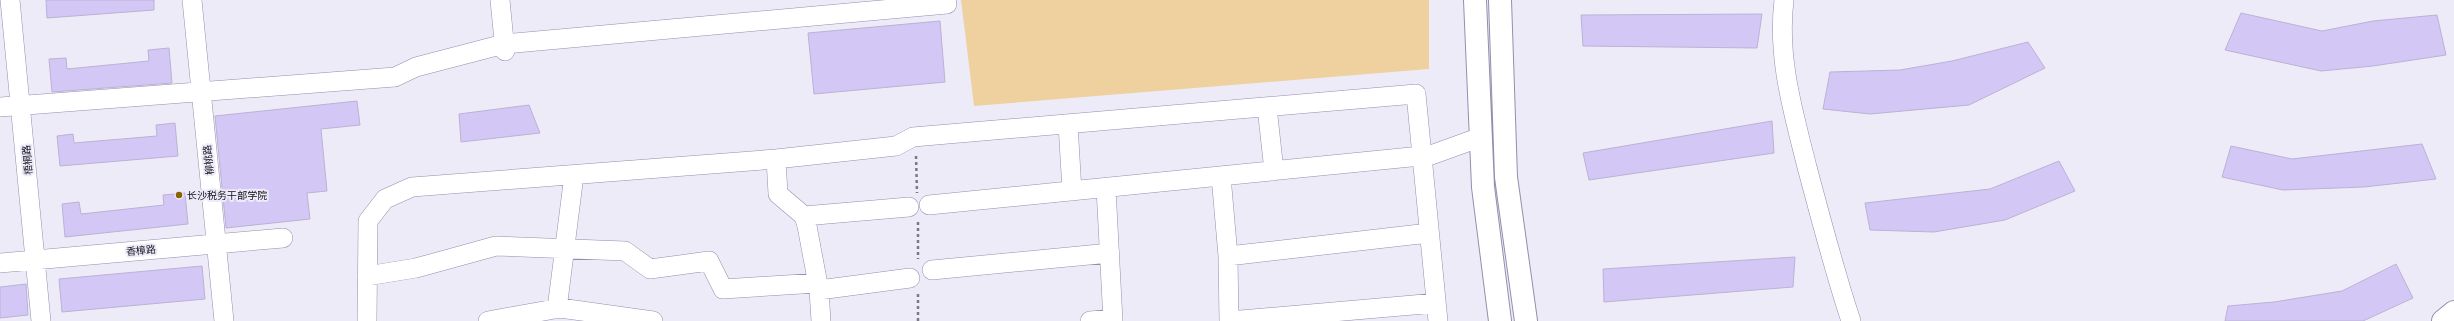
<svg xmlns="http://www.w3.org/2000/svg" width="2454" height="321" font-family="Rubik,'Noto Sans SC',sans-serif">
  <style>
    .green { fill: #eed19f }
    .building { fill: #d3c7f6; stroke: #bbb2d4 }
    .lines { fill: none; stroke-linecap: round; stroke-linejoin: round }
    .street-casing { stroke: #958dad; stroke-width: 20 }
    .secondary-casing { stroke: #958dad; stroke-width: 24 }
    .path { stroke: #7c7985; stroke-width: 2.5; stroke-dasharray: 3 3; stroke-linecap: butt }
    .street { stroke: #fff; stroke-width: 19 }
    .secondary { stroke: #fff; stroke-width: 22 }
    .poi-dot { fill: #8a6202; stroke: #eeebf9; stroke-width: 1.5 }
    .labels { text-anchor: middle; stroke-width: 4; stroke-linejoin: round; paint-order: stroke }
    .street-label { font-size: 10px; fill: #110e19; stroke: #eeebf9 }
    .poi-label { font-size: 10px; fill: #110e19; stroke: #eeebf9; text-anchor: start }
  </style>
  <rect width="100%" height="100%" fill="#eeebf9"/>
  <path class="green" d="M 961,0 L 1429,0 L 1429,69 L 974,106 Z"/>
  <path class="building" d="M 46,0 L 154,0 L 154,10 L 47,18 Z
    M 2241,13 L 2322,31 L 2373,21 L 2437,15 L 2446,55 L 2373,66 L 2321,71 L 2225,50 Z
    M 1762,14 L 1757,48 L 1583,46 L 1581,15 Z
    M 940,21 L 945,82 L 814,94 L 808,33 Z
    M 2028,42 L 2045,68 L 1969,105 L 1870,114 L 1823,109 L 1830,72 L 1900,70 L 1952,61 Z
    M 169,48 L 172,83 L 52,92 L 49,59 L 66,58 L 67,69 L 149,61 L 148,50 Z
    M 357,101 L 360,125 L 321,129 L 327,191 L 307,193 L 310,219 L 226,228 L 215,116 Z
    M 529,105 L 540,133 L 461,142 L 459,114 Z
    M 1772,121 L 1774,153 L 1589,180 L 1583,153 Z
    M 175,123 L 178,156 L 60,166 L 57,136 L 73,134 L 74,143 L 157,136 L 156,125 Z
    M 2422,144 L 2436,179 L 2364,187 L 2283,190 L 2222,177 L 2231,146 L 2292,159 Z
    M 2059,161 L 2075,191 L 2005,220 L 1934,232 L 1870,230 L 1865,203 L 1990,189 Z
    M 185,193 L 188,224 L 65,237 L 62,204 L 79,202 L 81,214 L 164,205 L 163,195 Z
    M 1795,257 L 1793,287 L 1604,302 L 1603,269 Z
    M 2396,264 L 2413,298 L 2363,321 L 2225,321 L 2228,306 L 2274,302 L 2342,291 Z
    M 202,266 L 205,299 L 62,312 L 59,279 Z
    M 26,284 L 28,315 L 0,318 L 0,287 Z"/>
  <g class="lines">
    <g class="street-casing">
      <path id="street" d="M 10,0 L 41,321
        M 192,0 L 224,321
        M 500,0 L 505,51
        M 1784,0 C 1777,58 1793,111 1807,167 C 1821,219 1834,270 1851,321
        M 0,107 L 395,77 L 416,67 L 504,44 L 947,4 L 946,0
        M 1267,107 L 1274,171
        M 1068,124 L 1072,191
        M 776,159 L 778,194 L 804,216 L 807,226 L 819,290 L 821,321
        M 1221,176 L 1228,256 L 1229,321
        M 1106,188 L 1113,321
        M 929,205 L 1431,155 L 1481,137
        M 804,216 L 909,207
        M 1228,256 L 1429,233
        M 0,263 L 283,238
        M 932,270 L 1110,253
        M 367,276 L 416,268 L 496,246 L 625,251 L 650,269 L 709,261 L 723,289 L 817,283
        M 819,290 L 910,278
        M 557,309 L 574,175
        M 367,321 L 368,221 L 385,199 L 412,187 L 776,159 L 896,146 L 913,137 L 1416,94 L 1438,321
        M 488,321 L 560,308 L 653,321
        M 1090,321 L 1113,319
        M 1229,321 L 1436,303"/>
    </g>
    <g class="secondary-casing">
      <path id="secondary" d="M 1475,0 L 1483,187 L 1500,321
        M 1500,0 L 1506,177 L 1526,321
        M 2443,321 L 2454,312"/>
    </g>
    <path class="path" d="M 916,156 L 917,193
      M 918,222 L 918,259
      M 918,321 L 918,294"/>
    <use href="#street" class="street"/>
    <use href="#secondary" class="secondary"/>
  </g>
  <circle class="poi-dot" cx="179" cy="195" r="4"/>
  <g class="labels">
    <g class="street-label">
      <text transform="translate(27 160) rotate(-95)" y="4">梧桐路</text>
      <text transform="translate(208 160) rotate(-96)" y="4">柳桃路</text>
      <text transform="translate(141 250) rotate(-5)" y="4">香樟路</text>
    </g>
    <g class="poi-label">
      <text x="187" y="199">长沙税务干部学院</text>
    </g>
  </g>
</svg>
